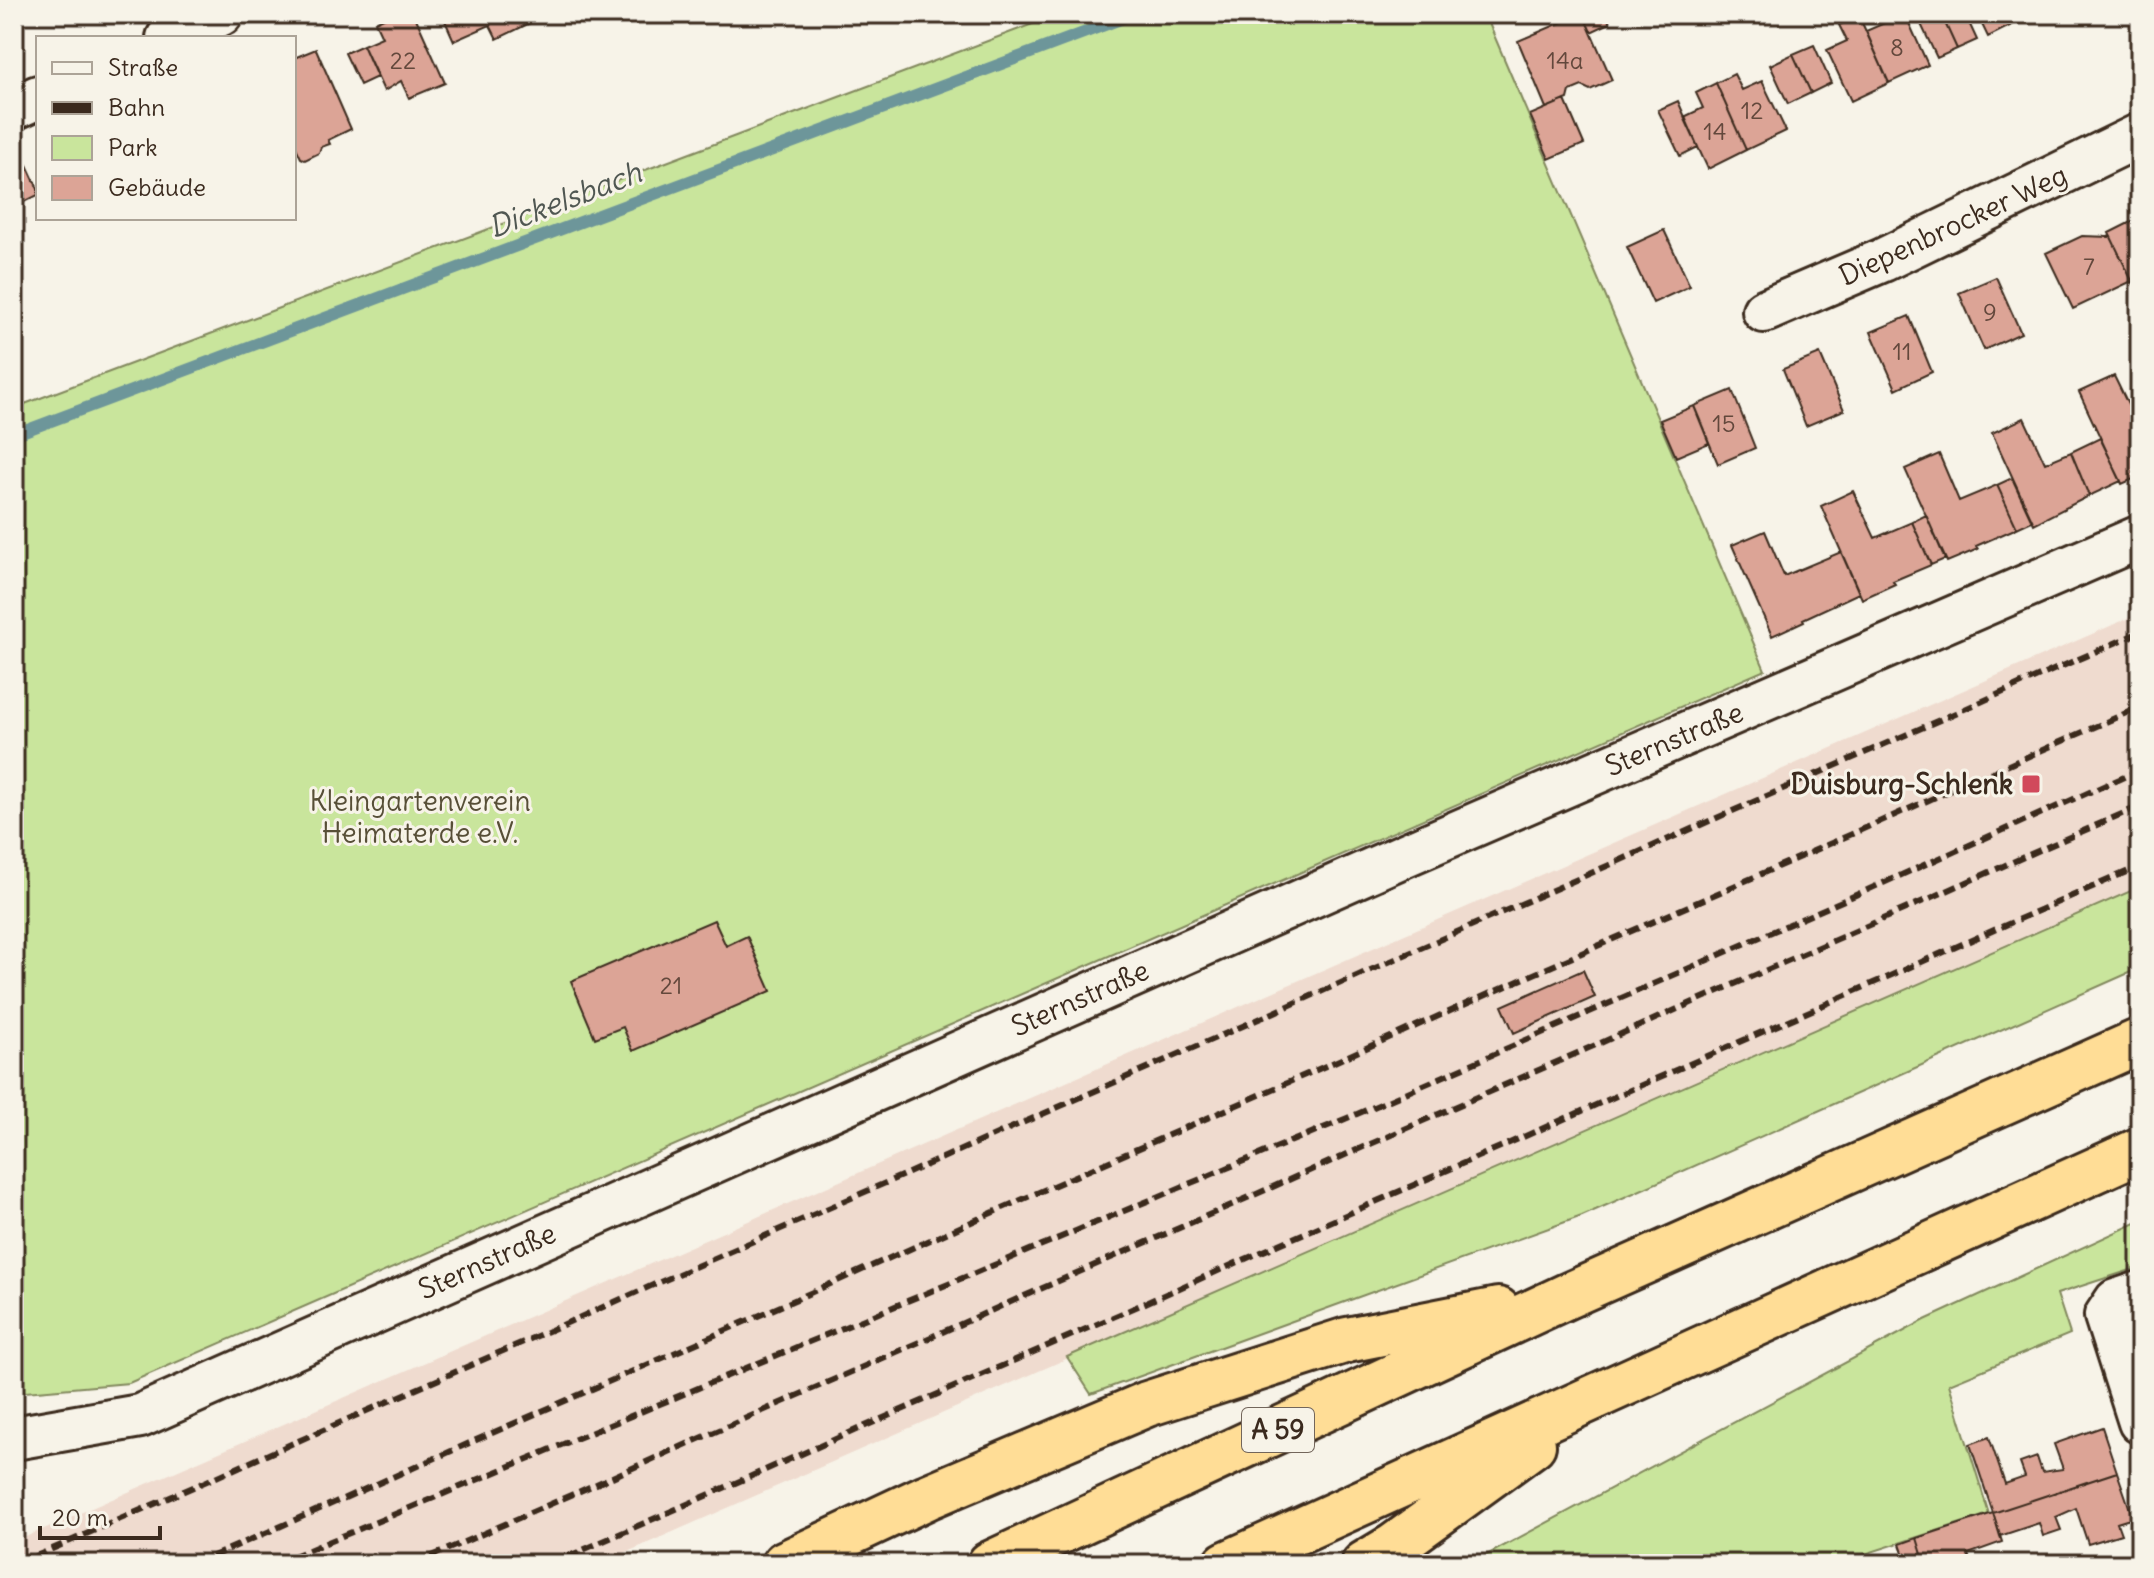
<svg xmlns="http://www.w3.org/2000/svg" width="2154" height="1578" font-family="Delius,sans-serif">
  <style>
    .built { fill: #efdbcf }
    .green { fill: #c9e59c; stroke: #82885d; stroke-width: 2 }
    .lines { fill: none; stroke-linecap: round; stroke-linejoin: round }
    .stream { stroke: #6d969a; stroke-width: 12 }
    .building { fill: #dca496; stroke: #3b2a1e; stroke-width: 2 }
    .minor-casing { stroke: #3b2a1e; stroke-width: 48 }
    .motorway-casing { stroke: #3b2a1e; stroke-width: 50 }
    .minor { stroke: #f7f3e8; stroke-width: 42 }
    .motorway { stroke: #ffdd96; stroke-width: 44 }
    .rail { stroke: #3b2a1e; stroke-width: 6; stroke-dasharray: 12 6; stroke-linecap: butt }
    .poi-dot { fill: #d1495b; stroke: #f7f3e8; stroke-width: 3 }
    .labels { text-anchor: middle; stroke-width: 6; stroke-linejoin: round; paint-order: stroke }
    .number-label { font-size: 24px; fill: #63483c }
    .shield { fill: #f7f3e8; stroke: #73665b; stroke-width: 2 }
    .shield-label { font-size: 26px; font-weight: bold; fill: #3b2a1e }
    .street-label { font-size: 28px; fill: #3b2a1e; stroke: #f7f3e8 }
    .poi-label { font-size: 28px; font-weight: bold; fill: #3b2a1e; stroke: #f7f3e8; text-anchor: end }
    .park-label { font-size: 28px; fill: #574f37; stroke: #f7f3e8 }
    .water-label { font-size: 30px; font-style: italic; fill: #505752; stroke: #f7f3e8 }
  </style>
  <rect width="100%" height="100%" fill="#f7f3e8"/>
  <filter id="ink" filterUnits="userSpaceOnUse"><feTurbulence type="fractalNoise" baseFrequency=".0125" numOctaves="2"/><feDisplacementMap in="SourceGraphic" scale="16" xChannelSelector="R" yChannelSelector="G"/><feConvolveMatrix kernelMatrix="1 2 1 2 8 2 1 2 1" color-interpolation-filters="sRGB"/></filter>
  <g filter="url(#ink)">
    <path class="built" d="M 2140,613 L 2140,887 L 600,1564 L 14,1564 L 14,1542 Z"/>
    <path class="green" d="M 1059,14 L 1485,14 L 1765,670 L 129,1383 L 14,1393 L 14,408 Z
      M 2140,887 L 2140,968 L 1582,1216 L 1091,1394 L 1067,1357 Z
      M 2140,1221 L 2140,1267 L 2057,1294 L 2070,1334 L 1949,1384 L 1989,1514 L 1834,1564 L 1470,1564 L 1925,1320 Z"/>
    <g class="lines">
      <path class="stream" d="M 14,435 L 1134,14"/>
    </g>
    <path class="building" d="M 392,14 L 414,14 L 445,83 L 409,98 L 401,81 L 384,91 L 363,45 L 382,37 L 375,22 Z
      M 442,14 L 528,14 L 532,22 L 497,39 L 490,25 L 454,41 Z
      M 1581,14 L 1583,14 L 1612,80 L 1590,90 L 1582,86 L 1570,91 L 1568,99 L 1546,108 L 1518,41 Z
      M 1583,14 L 1605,14 L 1610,23 L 1591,32 Z
      M 1905,14 L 1928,65 L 1889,83 L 1866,31 Z
      M 1937,14 L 1941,14 L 1957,49 L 1937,58 L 1920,22 Z
      M 1941,14 L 1965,14 L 1977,40 L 1957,49 Z
      M 1977,14 L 2025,14 L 2026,18 L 1988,37 Z
      M 1859,16 L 1889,83 L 1851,101 L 1827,50 L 1847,41 L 1839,25 Z
      M 363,45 L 377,77 L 360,85 L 345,53 Z
      M 1814,45 L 1831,83 L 1811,93 L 1793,54 Z
      M 316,49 L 351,129 L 328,140 L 330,144 L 321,147 L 319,153 L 305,160 L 301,158 L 294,143 L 294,58 Z
      M 1793,54 L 1811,93 L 1788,104 L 1770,65 Z
      M 1734,74 L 1742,90 L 1762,81 L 1786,131 L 1746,150 L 1716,83 Z
      M 1716,83 L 1746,150 L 1708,169 L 1684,117 L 1703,108 L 1696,93 Z
      M 1565,100 L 1584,144 L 1549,159 L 1530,115 Z
      M 1678,101 L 1698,147 L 1680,156 L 1658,110 Z
      M 27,165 L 38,189 L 38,195 L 14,207 L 14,171 Z
      M 2140,207 L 2140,287 L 2136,289 L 2109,233 L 2135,220 L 2131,211 Z
      M 1664,230 L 1690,286 L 1653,303 L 1627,247 Z
      M 2082,236 L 2111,237 L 2132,281 L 2073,309 L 2046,253 Z
      M 1996,277 L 2021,333 L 1984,350 L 1959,293 Z
      M 1909,316 L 1932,372 L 1896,389 L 1871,332 Z
      M 1820,354 L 1844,410 L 1806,426 L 1783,369 Z
      M 2114,376 L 2134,417 L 2140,414 L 2140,476 L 2122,484 L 2079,392 Z
      M 1732,390 L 1755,448 L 1718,464 L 1694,406 Z
      M 1694,406 L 1709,443 L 1676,457 L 1660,420 Z
      M 2024,418 L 2045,463 L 2071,452 L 2089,496 L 2034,524 L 1992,433 Z
      M 2100,438 L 2121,481 L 2089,496 L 2071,452 Z
      M 1939,454 L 1959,501 L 1997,485 L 2017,528 L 1976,546 L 1978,549 L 1947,562 L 1905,469 Z
      M 2012,478 L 2032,521 L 2017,528 L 1997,485 Z
      M 1853,491 L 1875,538 L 1912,522 L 1931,565 L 1893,581 L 1895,584 L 1862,599 L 1821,506 Z
      M 1926,515 L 1945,559 L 1931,565 L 1912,522 Z
      M 1765,531 L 1784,576 L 1841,552 L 1859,593 L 1803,619 L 1804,621 L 1772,636 L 1732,545 Z
      M 714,920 L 726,946 L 747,936 L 771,991 L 633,1051 L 623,1027 L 595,1038 L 571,981 Z
      M 1583,970 L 1595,997 L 1514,1033 L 1502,1006 Z
      M 2102,1427 L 2117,1472 L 1993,1513 L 1970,1444 L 1989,1437 L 2005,1484 L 2025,1477 L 2020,1463 L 2037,1457 L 2042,1472 L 2063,1469 L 2054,1444 Z
      M 2117,1472 L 2133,1518 L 2117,1523 L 2121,1534 L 2088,1544 L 2076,1508 L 2056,1517 L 2061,1530 L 2043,1536 L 2039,1523 L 2000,1536 L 1993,1513 Z
      M 1993,1513 L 2002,1542 L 1968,1554 L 1971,1563 L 1967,1564 L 1925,1564 L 1917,1538 Z
      M 1917,1538 L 1925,1564 L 1907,1564 L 1900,1544 Z"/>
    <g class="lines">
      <g class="minor-casing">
        <path id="minor" d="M 168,38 L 221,14
          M 14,108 L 38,97
          M 1764,311 L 1883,260 L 2140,135
          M 2140,1293 L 2116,1301 L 2106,1316 L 2140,1422
          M 14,1438 L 140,1416 L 1405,855 L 2140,537"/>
      </g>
      <g class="motorway-casing">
        <path id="motorway" d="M 784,1564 L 927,1497 L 1147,1404 L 1347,1340 L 1498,1310
          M 990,1564 L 1567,1296 L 2140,1041
          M 1226,1564 L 2140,1150
          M 1364,1564 L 1394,1546 L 1533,1445"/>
      </g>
      <use href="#minor" class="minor"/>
      <use href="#motorway" class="motorway"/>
      <path class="rail" d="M 18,1564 L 2140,632
        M 195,1564 L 2140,707
        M 275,1564 L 1369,1109 L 2140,770
        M 414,1564 L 2140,806
        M 551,1564 L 2140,866"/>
    </g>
  </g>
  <rect class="poi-dot" x="2021" y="774" width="20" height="20" rx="4"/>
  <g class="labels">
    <g class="number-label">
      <text x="1897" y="56">8</text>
      <text x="403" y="69">22</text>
      <text x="1565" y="69">14a</text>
      <text x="1752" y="119">12</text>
      <text x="1715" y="140">14</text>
      <text x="2089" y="275">7</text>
      <text x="1990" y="321">9</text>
      <text x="1902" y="360">11</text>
      <text x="1724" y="432">15</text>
      <text x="671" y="994">21</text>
    </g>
    <rect class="shield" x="1242" y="1408" width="72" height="44" rx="6"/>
    <g class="shield-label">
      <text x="1278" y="1439">A 59</text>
    </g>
    <g class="street-label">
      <text transform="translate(1953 225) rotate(-25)" y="10">Diepenbrocker Weg</text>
      <text transform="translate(1674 739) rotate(-23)" y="10">Sternstraße</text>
      <text transform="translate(1080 998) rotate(-24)" y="10">Sternstraße</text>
      <text transform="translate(487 1261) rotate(-24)" y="10">Sternstraße</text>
    </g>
    <g class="poi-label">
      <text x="2013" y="794">Duisburg-Schlenk</text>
    </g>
    <g class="park-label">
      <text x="420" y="811">Kleingartenverein<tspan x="420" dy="32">Heimaterde e.V.</tspan></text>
    </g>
    <g class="water-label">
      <text transform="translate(565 200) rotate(-21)" y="10">Dickelsbach</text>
    </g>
  </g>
  <rect width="2154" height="1578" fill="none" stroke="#f7f3e8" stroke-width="48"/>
  <rect x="24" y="24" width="2106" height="1530" fill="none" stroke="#3b2a1e" stroke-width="3" filter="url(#ink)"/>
  <rect x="36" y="36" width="260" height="184" fill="#f7f3e8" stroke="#aca397" stroke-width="2"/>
  <rect x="52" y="62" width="40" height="12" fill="#f7f3e8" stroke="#aca397" stroke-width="2"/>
  <text x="108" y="76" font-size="24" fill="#3b2a1e">Straße</text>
  <rect x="52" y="102" width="40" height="12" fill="#3b2a1e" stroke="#aca397" stroke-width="2"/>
  <text x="108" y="116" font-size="24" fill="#3b2a1e">Bahn</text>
  <rect x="52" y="136" width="40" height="24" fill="#c9e59c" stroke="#aca397" stroke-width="2"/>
  <text x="108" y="156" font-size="24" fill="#3b2a1e">Park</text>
  <rect x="52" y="176" width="40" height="24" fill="#dca496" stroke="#aca397" stroke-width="2"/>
  <text x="108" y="196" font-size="24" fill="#3b2a1e">Gebäude</text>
  <path d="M40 1526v12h120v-12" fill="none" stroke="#3b2a1e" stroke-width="4"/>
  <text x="52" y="1526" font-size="24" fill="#3b2a1e" stroke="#f7f3e8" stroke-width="6" paint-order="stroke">20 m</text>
</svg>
